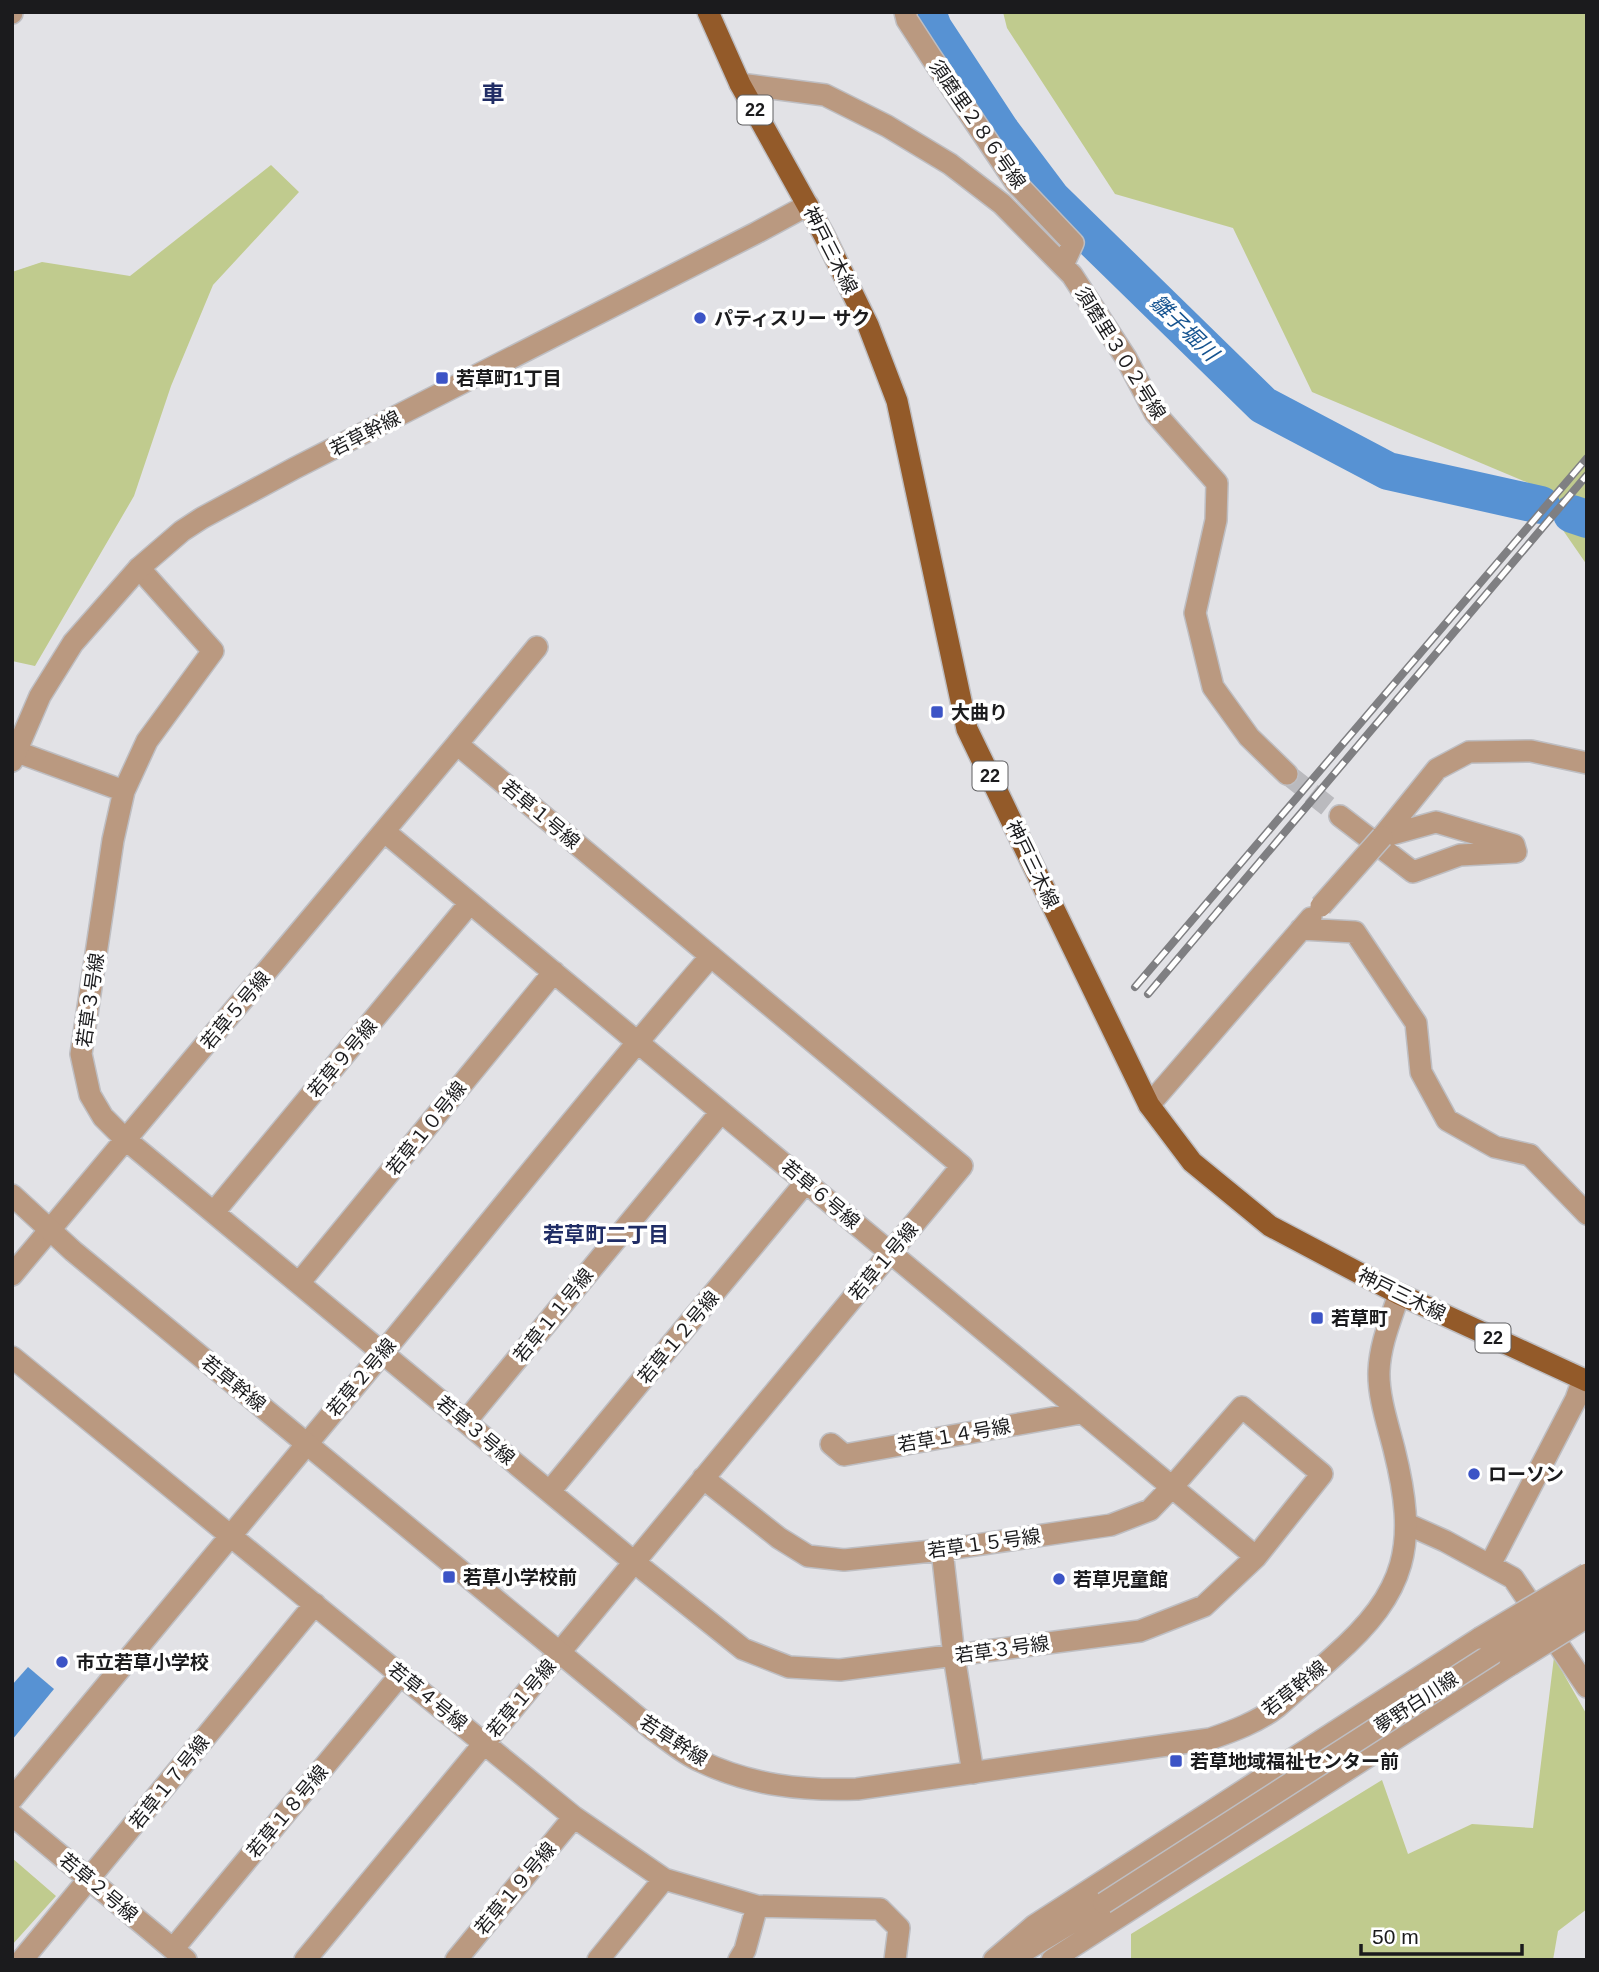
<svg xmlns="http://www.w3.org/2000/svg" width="1599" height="1972" font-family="Arial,'Noto Sans JP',sans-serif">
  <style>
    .green { fill: #c0cb8e }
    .water { fill: #5792d3 }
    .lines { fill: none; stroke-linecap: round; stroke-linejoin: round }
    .river { stroke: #5792d3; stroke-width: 38 }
    .minor-tunnel { stroke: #bababe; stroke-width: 21; stroke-dasharray: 21 10; stroke-linecap: butt }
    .minor-casing { stroke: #bebec2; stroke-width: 24 }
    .tertiary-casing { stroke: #bebec2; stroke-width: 24 }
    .primary-casing { stroke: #bebec2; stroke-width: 24 }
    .minor { stroke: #ba9980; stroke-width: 21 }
    .tertiary { stroke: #ba9980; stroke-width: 21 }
    .primary { stroke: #935a29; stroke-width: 21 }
    .rail-casing { stroke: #7f7f82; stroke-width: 8 }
    .rail { stroke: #fff; stroke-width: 5; stroke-dasharray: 16; stroke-linecap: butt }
    .minor-bridge-casing { stroke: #bebec2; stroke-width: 24; stroke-linecap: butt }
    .tertiary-bridge-casing { stroke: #bebec2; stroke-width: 24; stroke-linecap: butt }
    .minor-bridge { stroke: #ba9980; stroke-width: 21 }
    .tertiary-bridge { stroke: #ba9980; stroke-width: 21 }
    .poi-dot { fill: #3c54c6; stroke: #fff; stroke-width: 2.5 }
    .labels { text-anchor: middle; stroke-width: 7; stroke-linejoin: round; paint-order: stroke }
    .shield { fill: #fff; stroke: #5f5f61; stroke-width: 2 }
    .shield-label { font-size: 18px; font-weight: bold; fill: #1b1b1d }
    .street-label { font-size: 19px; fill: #1b1b1d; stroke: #fff }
    .poi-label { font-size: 19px; font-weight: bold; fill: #1b1b1d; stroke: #fff; text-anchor: start }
    .water-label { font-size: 21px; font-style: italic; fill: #165490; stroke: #fff }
    .neighbourhood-label { font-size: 21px; font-weight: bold; fill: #202d65; stroke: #fff }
    .quarter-label { font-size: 23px; font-weight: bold; fill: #202d65; stroke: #fff }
  </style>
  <rect width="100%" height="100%" fill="#e2e2e6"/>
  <path class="green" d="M 1003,12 L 1587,12 L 1587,565 L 1531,484 L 1312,392 L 1233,228 L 1115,194 L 1007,28 Z
    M 271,165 L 299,192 L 213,285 L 171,386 L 134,496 L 35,666 L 12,661 L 12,272 L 42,262 L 130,276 Z
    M 1554,1657 L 1587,1715 L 1587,1909 L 1558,1931 L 1553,1960 L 1131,1960 L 1131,1934 L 1382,1780 L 1408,1854 L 1472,1824 L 1533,1828 Z
    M 12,1858 L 56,1896 L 12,1945 Z"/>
  <path class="water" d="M 28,1667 L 54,1689 L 12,1740 L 12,1685 Z"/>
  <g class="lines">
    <path class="river" d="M 927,12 L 933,28 L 1000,130 L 1051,198 L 1263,405 L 1388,471 L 1541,505
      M 1572,514 L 1587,519"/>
    <path class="minor-tunnel" d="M 1287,774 L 1340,816"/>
    <g class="minor-casing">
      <path id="minor" d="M 905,12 L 907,20 L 931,57 L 1016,183 L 1073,243 L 1063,265
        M 12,13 L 12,12
        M 740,84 L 825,95 L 887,126 L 950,164 L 1002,204 L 1072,275 L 1126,358 L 1155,413 L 1217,483 L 1216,520 L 1195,613 L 1213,687 L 1249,737 L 1287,774
        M 139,568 L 213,651 L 147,741 L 124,791 L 113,840 L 81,1054 L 90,1095 L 103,1117 L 125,1139 L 634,1562 L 743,1649 L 789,1667 L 840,1670 L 1140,1631 L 1204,1606 L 1256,1557 L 1322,1474 L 1242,1407 L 1172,1487 L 1150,1510 L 1111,1525 L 942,1550 L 844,1560 L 808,1556 L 779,1538 L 703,1478
        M 12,750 L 124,791
        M 1340,816 L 1413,872 L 1460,855 L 1516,852 L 1514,845 L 1436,822 L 1382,837 L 1437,769 L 1469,752 L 1531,751 L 1587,763
        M 385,832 L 1256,1557
        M 1301,929 L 1355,932 L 1416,1023 L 1421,1072 L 1447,1120 L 1495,1147 L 1530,1155
        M 1149,1105 L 1311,918
        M 214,1212 L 470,903
        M 12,1275 L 457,744
        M 299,1283 L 554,972
        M 12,1357 L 574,1817 L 664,1879 L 757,1906 L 880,1909 L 899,1928 L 895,1960
        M 466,1421 L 721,1112
        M 831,1444 L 844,1455 L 1081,1413
        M 550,1491 L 806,1182
        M 1407,1524 L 1445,1541 L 1513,1578 L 1587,1687
        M 942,1550 L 954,1656 L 973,1773
        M 1490,1565 L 1576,1399 L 1583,1379
        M 12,1799 C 136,1649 261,1500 385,1350 C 493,1219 599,1085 711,956
        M 12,1815 L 186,1960
        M 173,1949 L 401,1674
        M 22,1960 L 315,1604
        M 305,1960 L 962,1166 L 457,744 L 537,647
        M 456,1960 L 574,1817
        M 598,1960 L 664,1879
        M 739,1960 L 745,1950 L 757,1906"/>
    </g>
    <g class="tertiary-casing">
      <path id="tertiary" d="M 12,761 L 40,696 L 73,643 L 139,568 L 182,531 L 202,518 L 295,468 L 756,233 L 808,205
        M 1530,1155 L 1587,1214
        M 12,1195 L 73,1251 L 651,1728 C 667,1739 682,1753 700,1761 C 750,1785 802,1791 857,1789 L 1210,1739 C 1233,1731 1258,1722 1277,1707 C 1296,1691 1314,1674 1333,1657 C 1408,1591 1418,1545 1394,1449 C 1388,1425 1378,1396 1379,1371 C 1380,1344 1391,1319 1399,1294
        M 1016,1956 L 1104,1903
        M 994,1960 L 1035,1925 L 1480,1638
        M 1052,1960 L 1510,1665"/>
    </g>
    <g class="primary-casing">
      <path id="primary" d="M 708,12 L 740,84 L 824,235 L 868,325 L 897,401 L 967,729 L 1149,1105 L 1192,1162 L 1270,1226 L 1399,1294 L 1587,1381"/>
    </g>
    <use href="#minor" class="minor"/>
    <use href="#tertiary" class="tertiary"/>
    <use href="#primary" class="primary"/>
    <g class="rail-casing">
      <path id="rail" d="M 1135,987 L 1587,458
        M 1148,994 L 1587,475"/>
    </g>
    <use href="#rail" class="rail"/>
    <g class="minor-bridge-casing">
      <path id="minor-bridge" d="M 1321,906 L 1382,837"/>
    </g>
    <g class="tertiary-bridge-casing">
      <path id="tertiary-bridge" d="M 1480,1638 L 1587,1574
        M 1510,1665 L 1587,1617
        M 1104,1903 L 1587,1593"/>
    </g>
    <use href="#minor-bridge" class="minor-bridge"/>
    <use href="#tertiary-bridge" class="tertiary-bridge"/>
  </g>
  <g class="poi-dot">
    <circle cx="700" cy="318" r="7"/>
    <rect x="435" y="371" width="14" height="14" rx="3.5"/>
    <rect x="930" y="705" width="14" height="14" rx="3.5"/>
    <rect x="1310" y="1311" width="14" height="14" rx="3.5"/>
    <circle cx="1474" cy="1474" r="7"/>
    <rect x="442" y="1570" width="14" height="14" rx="3.5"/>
    <circle cx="1059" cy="1579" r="7"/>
    <circle cx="62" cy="1662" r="7"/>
    <rect x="1169" y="1754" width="14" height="14" rx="3.5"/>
  </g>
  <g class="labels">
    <g class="shield">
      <rect x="737.5" y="95.5" width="35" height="29" rx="5"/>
      <rect x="972.5" y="761.5" width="35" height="29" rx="5"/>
      <rect x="1475.5" y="1323.5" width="35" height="29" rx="5"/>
    </g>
    <g class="shield-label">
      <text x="755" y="116">22</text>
      <text x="990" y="782">22</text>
      <text x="1493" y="1344">22</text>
    </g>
    <g class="street-label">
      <text transform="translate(978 124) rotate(55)" y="7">須磨里２８６号線</text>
      <text transform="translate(831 250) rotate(63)" y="7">神戸三木線</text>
      <text transform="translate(1121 353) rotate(58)" y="7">須磨里３０２号線</text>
      <text transform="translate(365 433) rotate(-27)" y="7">若草幹線</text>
      <text transform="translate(541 814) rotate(40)" y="7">若草１号線</text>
      <text transform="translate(1033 864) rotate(64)" y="7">神戸三木線</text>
      <text transform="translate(90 1000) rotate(-82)" y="7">若草３号線</text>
      <text transform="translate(235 1010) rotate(-50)" y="7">若草５号線</text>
      <text transform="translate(342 1058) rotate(-50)" y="7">若草９号線</text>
      <text transform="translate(426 1128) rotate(-51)" y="7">若草１０号線</text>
      <text transform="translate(821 1194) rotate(40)" y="7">若草６号線</text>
      <text transform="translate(883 1261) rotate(-50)" y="7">若草１号線</text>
      <text transform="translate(1402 1294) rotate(26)" y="7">神戸三木線</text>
      <text transform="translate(553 1315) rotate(-51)" y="7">若草１１号線</text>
      <text transform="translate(678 1337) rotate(-50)" y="7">若草１２号線</text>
      <text transform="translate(361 1377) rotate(-50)" y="7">若草２号線</text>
      <text transform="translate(234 1383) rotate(39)" y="7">若草幹線</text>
      <text transform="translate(476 1430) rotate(40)" y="7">若草３号線</text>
      <text transform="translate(954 1435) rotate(-10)" y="7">若草１４号線</text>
      <text transform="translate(984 1543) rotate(-8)" y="7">若草１５号線</text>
      <text transform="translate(1002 1649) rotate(-8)" y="7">若草３号線</text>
      <text transform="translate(1294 1688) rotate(-39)" y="7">若草幹線</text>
      <text transform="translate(428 1696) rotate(39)" y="7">若草４号線</text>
      <text transform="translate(521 1698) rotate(-50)" y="7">若草１号線</text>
      <text transform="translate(1416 1702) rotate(-33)" y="7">夢野白川線</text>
      <text transform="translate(674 1740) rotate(33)" y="7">若草幹線</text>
      <text transform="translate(169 1782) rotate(-51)" y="7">若草１７号線</text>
      <text transform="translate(287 1811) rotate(-50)" y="7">若草１８号線</text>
      <text transform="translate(99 1887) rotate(40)" y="7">若草２号線</text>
      <text transform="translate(515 1888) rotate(-50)" y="7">若草１９号線</text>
    </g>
    <g class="poi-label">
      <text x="714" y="325">パティスリー サク</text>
      <text x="456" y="385">若草町1丁目</text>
      <text x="951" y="719">大曲り</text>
      <text x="1331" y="1325">若草町</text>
      <text x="1488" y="1481">ローソン</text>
      <text x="463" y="1584">若草小学校前</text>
      <text x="1073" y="1586">若草児童館</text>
      <text x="76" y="1669">市立若草小学校</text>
      <text x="1190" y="1768">若草地域福祉センター前</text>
    </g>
    <g class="water-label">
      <text transform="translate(1184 328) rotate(44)" y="7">雛子堀川</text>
    </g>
    <g class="neighbourhood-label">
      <text x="606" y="1242">若草町二丁目</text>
    </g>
    <g class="quarter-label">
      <text x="493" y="102">車</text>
    </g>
  </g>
  <rect width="1599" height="1972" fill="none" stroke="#1b1b1d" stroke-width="28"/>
  <path d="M1361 1944v10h161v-10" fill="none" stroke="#1b1b1d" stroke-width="3.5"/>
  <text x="1372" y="1944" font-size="21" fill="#1b1b1d" stroke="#ffffff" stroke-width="5" paint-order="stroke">50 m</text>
</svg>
